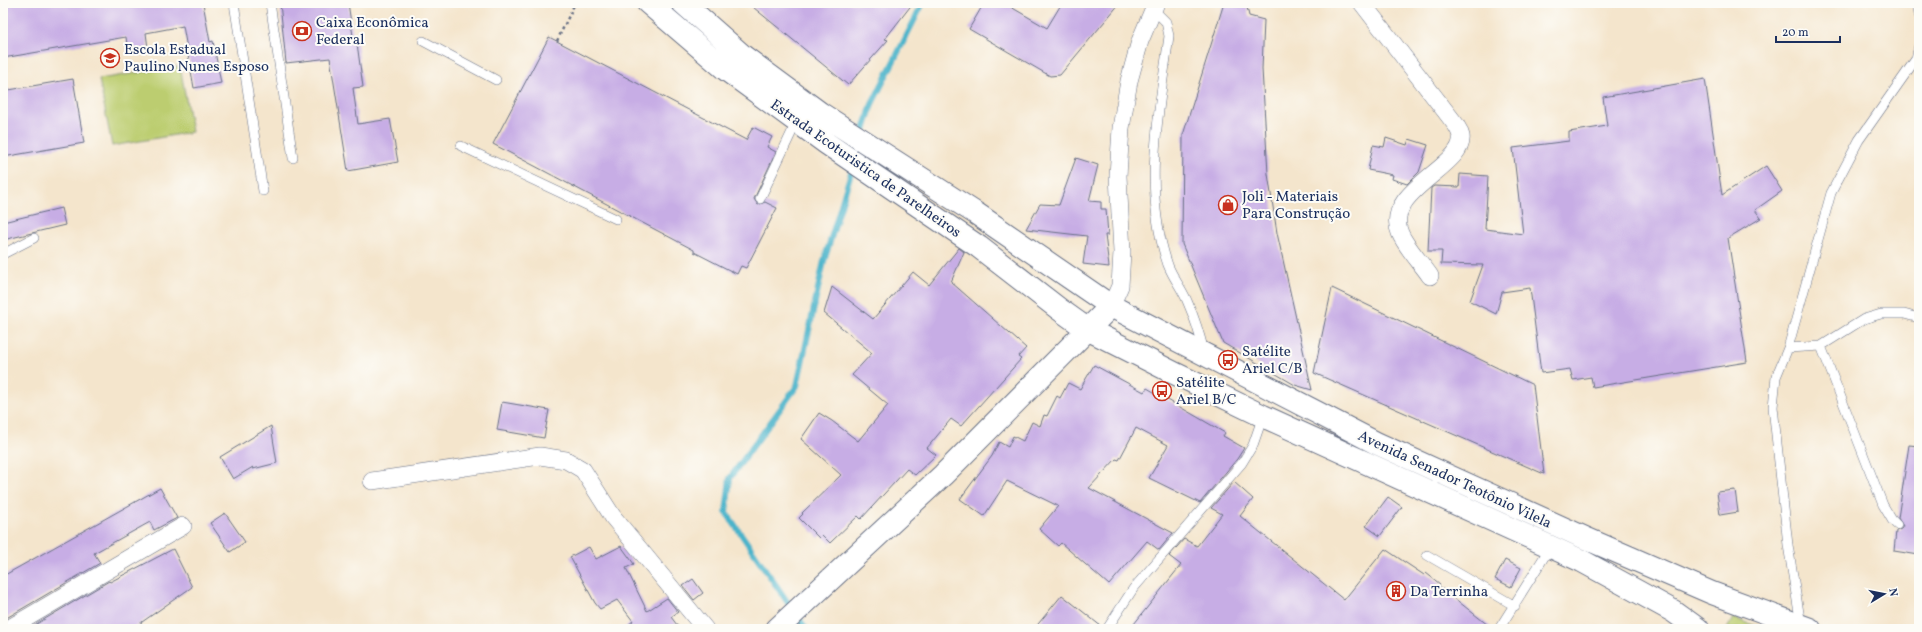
<svg xmlns="http://www.w3.org/2000/svg" width="1922" height="632" font-family="Vollkorn,serif">
  <style>
    .green { fill: #bccd70; stroke: #6c7e67 }
    .lines { fill: none; stroke-linecap: round; stroke-linejoin: round }
    .stream { stroke: #4bb4ca; stroke-width: 6 }
    .building { fill: #c7ade5 }
    .lane-casing { stroke: #676f84; stroke-width: 10 }
    .street-casing { stroke: #676f84; stroke-width: 18 }
    .secondary-casing { stroke: #676f84; stroke-width: 24 }
    .primary-casing { stroke: #676f84; stroke-width: 24 }
    .path { stroke: #676f84; stroke-width: 2.5; stroke-dasharray: 3 3; stroke-linecap: butt }
    .lane { stroke: #fff; stroke-width: 9 }
    .street { stroke: #fff; stroke-width: 17 }
    .secondary { stroke: #fff; stroke-width: 22 }
    .primary { stroke: #fff; stroke-width: 22 }
    .labels { text-anchor: middle; stroke-width: 4; stroke-linejoin: round; paint-order: stroke }
    .poi-label { font-size: 15px; fill: #1b2f5e; stroke: #fdfcf7; text-anchor: start }
    .street-label { font-size: 15px; fill: #1b2f5e; stroke: #fdfcf7 }
  </style>
  <rect width="100%" height="100%" fill="#fdfcf7"/>
  <filter id="ink" filterUnits="userSpaceOnUse"><feTurbulence type="fractalNoise" baseFrequency=".025" numOctaves="2"/><feDisplacementMap in="SourceGraphic" scale="8" xChannelSelector="R" yChannelSelector="G"/><feConvolveMatrix kernelMatrix="1 2 1 2 8 2 1 2 1" color-interpolation-filters="sRGB"/></filter>
  <filter id="wash" filterUnits="userSpaceOnUse"><feTurbulence type="fractalNoise" baseFrequency=".012" numOctaves="4" result="noise"/><feDisplacementMap in="SourceGraphic" scale="16" xChannelSelector="R" yChannelSelector="G"/><feGaussianBlur stdDeviation="0.9" result="paint"/><feColorMatrix in="noise" values="0 0 0 0 0 0 0 0 0 0 0 0 0 0 0 0 0 1.4 0 .05"/><feComposite in="paint" operator="in"/></filter>
  <g filter="url(#wash)">
    <rect width="100%" height="100%" fill="#f4e5cc"/>
    <path class="green" d="M 180,66 L 192,132 L 112,146 L 99,79 Z
      M 1733,618 L 1765,629 L 1727,629 Z"/>
    <g class="lines">
      <path class="stream" d="M 806,629 L 726,512 L 730,478 L 797,386 L 824,261 L 872,104 L 923,3"/>
    </g>
    <g id="blocks">
      <path class="building" d="M 3,3 L 203,3 L 210,42 L 213,41 L 221,83 L 194,88 L 183,26 L 146,33 L 148,48 L 128,52 L 126,37 L 3,58 Z
        M 280,3 L 348,3 L 353,36 L 356,36 L 363,87 L 353,88 L 358,124 L 390,119 L 398,162 L 348,171 L 330,58 L 286,63 Z
        M 748,3 L 913,3 L 885,39 L 888,40 L 848,85 Z
        M 984,3 L 1004,3 L 1047,28 L 1062,3 L 1120,3 L 1060,75 L 1050,76 L 969,29 Z
        M 1224,3 L 1246,3 L 1249,16 L 1264,20 L 1262,69 L 1268,174 L 1277,233 L 1312,390 L 1295,385 L 1223,343 L 1182,244 L 1183,135 Z
        M 549,37 L 746,140 L 753,127 L 772,137 L 767,147 L 776,152 L 754,199 L 758,205 L 765,202 L 777,208 L 746,268 L 741,266 L 737,274 L 694,252 L 694,250 L 493,144 Z
        M 73,79 L 84,143 L 3,157 L 3,91 Z
        M 1705,79 L 1722,195 L 1766,166 L 1782,191 L 1755,210 L 1761,218 L 1728,238 L 1747,362 L 1593,387 L 1591,377 L 1573,380 L 1570,369 L 1541,373 L 1530,288 L 1502,292 L 1496,314 L 1470,301 L 1483,265 L 1441,264 L 1442,251 L 1428,251 L 1431,188 L 1434,186 L 1459,187 L 1460,174 L 1488,176 L 1485,229 L 1523,234 L 1513,148 L 1569,141 L 1569,132 L 1607,126 L 1603,97 Z
        M 1386,138 L 1407,145 L 1409,139 L 1428,145 L 1419,172 L 1407,184 L 1392,179 L 1393,175 L 1368,170 L 1373,145 L 1384,147 Z
        M 1076,158 L 1098,165 L 1089,201 L 1101,202 L 1101,209 L 1106,209 L 1108,235 L 1105,235 L 1109,267 L 1083,264 L 1087,236 L 1026,229 L 1040,204 L 1059,205 Z
        M 61,208 L 65,225 L 3,240 L 3,222 Z
        M 959,248 L 964,252 L 951,282 L 1026,348 L 1018,357 L 1021,359 L 961,426 L 951,419 L 927,448 L 936,455 L 915,475 L 907,469 L 861,519 L 858,516 L 830,543 L 822,535 L 819,538 L 799,518 L 803,514 L 802,513 L 841,475 L 801,439 L 819,413 L 832,421 L 858,441 L 888,405 L 852,375 L 872,353 L 824,313 L 832,287 L 873,319 L 913,272 L 929,285 Z
        M 1332,288 L 1533,385 L 1544,474 L 1314,373 Z
        M 1094,365 L 1144,392 L 1147,388 L 1225,433 L 1223,436 L 1244,448 L 1237,459 L 1200,503 L 1149,478 L 1168,445 L 1136,428 L 1119,460 L 1116,459 L 1089,488 L 1173,533 L 1159,550 L 1147,541 L 1109,585 L 1061,543 L 1058,546 L 1039,529 L 1058,506 L 1007,481 L 984,516 L 960,499 L 992,456 L 999,442 L 1008,447 L 1013,436 L 1023,441 L 1032,422 L 1040,426 L 1044,415 L 1047,416 L 1057,396 L 1060,398 L 1068,383 L 1080,389 Z
        M 502,402 L 549,410 L 544,438 L 497,430 Z
        M 271,426 L 277,463 L 253,469 L 253,467 L 233,479 L 220,457 Z
        M 1909,445 L 1919,446 L 1919,555 L 1894,551 L 1896,531 L 1901,529 L 1903,526 L 1898,518 Z
        M 1234,482 L 1253,499 L 1240,516 L 1344,600 L 1385,549 L 1424,575 L 1426,573 L 1440,584 L 1439,586 L 1493,629 L 1130,629 L 1181,565 L 1169,556 L 1184,539 L 1197,546 L 1222,514 L 1211,508 Z
        M 160,488 L 177,518 L 154,530 L 150,522 L 94,553 L 100,563 L 3,620 L 3,576 Z
        M 1735,490 L 1738,512 L 1720,515 L 1717,492 Z
        M 1388,497 L 1402,507 L 1380,536 L 1366,526 Z
        M 225,513 L 245,542 L 230,552 L 210,523 Z
        M 621,546 L 634,564 L 626,568 L 647,611 L 667,598 L 678,612 L 671,617 L 680,629 L 623,629 L 633,621 L 617,600 L 600,609 L 595,603 L 570,557 L 589,547 L 596,559 Z
        M 173,549 L 192,587 L 132,629 L 28,629 L 109,581 L 110,582 Z
        M 1505,560 L 1521,568 L 1511,587 L 1495,579 Z
        M 693,579 L 703,593 L 694,600 L 683,586 Z
        M 1062,595 L 1102,627 L 1101,629 L 1034,629 Z"/>
    </g>
  </g>
  <g filter="url(#ink)">
    <use href="#blocks" fill-opacity="0" stroke="#676f84" stroke-width="1"/>
    <g class="lines">
      <g class="lane-casing">
        <path id="lane" d="M 234,3 L 263,191
          M 270,3 L 293,158
          M 1917,3 L 1919,15
          M 1153,9 L 1166,22 L 1169,36 C 1159,112 1142,190 1168,265 C 1173,278 1183,290 1188,303 C 1195,319 1200,335 1204,352
          M 423,41 L 496,80
          M 461,146 L 616,219
          M 760,199 L 797,121
          M 3,254 L 34,238
          M 1821,346 L 1883,505 L 1892,520 L 1897,525
          M 1788,348 L 1821,346 L 1864,319 L 1881,314 L 1904,314 L 1919,318
          M 1427,555 L 1515,606
          M 1801,625 L 1788,545 L 1773,407 L 1776,377 L 1788,348 L 1831,193 L 1859,140 L 1916,59 L 1919,45
          M 1107,629 L 1133,589 L 1242,463 L 1253,445 L 1263,416
          M 1499,629 L 1551,546"/>
      </g>
      <g class="street-casing">
        <path id="street" d="M 1362,3 L 1456,125 C 1458,128 1460,132 1461,136 C 1466,166 1382,191 1400,233 C 1405,246 1422,264 1430,276
          M 1111,306 L 1120,286 L 1122,252 L 1118,176 L 1121,128 L 1129,81 L 1140,41 L 1156,3
          M 372,481 L 540,456 L 566,460 L 583,470 L 613,517 L 705,629
          M 8,629 L 183,526"/>
      </g>
      <g class="secondary-casing">
        <path id="secondary" d="M 777,629 L 943,475 L 1111,306"/>
      </g>
      <g class="primary-casing">
        <path id="primary" d="M 648,3 L 725,69 L 826,143 L 979,247 L 1059,309 L 1087,329 L 1174,373 L 1263,416 L 1582,561 L 1673,611 L 1698,629
          M 683,3 L 743,56 L 820,113 L 977,214 L 1111,306 L 1376,443 L 1585,538 L 1712,593 L 1810,629"/>
      </g>
      <path class="path" d="M 557,41 L 575,3"/>
      <use href="#lane" class="lane"/>
      <use href="#street" class="street"/>
      <use href="#secondary" class="secondary"/>
      <use href="#primary" class="primary"/>
    </g>
  </g>
  <defs>
    <g id="bank-ring" transform="scale(1)"><circle r="9.5" fill="#fdfcf7" stroke="#c8321e" stroke-width="1.5"/><path d="M-6-4H6V4H-6ZM0-2.3a2.3 2.3 0 1 0 0 4.6a2.3 2.3 0 1 0 0-4.6Z" fill="#c8321e"/></g>
    <g id="school-ring" transform="scale(1)"><circle r="9.5" fill="#fdfcf7" stroke="#c8321e" stroke-width="1.5"/><path d="M0-5L7-2L0 1L-7-2ZM-4 1L0 2.5L4 1V4Q0 6-4 4Z" fill="#c8321e"/></g>
    <g id="shop-ring" transform="scale(1)"><circle r="9.5" fill="#fdfcf7" stroke="#c8321e" stroke-width="1.5"/><path d="M-5-2.5h2.3a2.7 3.5 0 0 1 5.4 0H5L5.5 6h-11ZM-1.5-2.5h3a1.5 2.3 0 0 0-3 0Z" fill="#c8321e"/></g>
    <g id="bus-ring" transform="scale(1)"><circle r="9.5" fill="#fdfcf7" stroke="#c8321e" stroke-width="1.5"/><path d="M-5-6H5V4H4V6H2V4H-2V6H-4V4H-5ZM-3.5-4V0h7V-4ZM-3.5 1.2v1.5H-2V1.2ZM2 1.2v1.5H3.5V1.2Z" fill="#c8321e"/></g>
    <g id="building-ring" transform="scale(1)"><circle r="9.5" fill="#fdfcf7" stroke="#c8321e" stroke-width="1.5"/><path d="M-4-6H4V6H1V3H-1V6H-4ZM-2.5-4.3h1.7v1.8h-1.7ZM.8-4.3h1.7v1.8H.8ZM-2.5-1h1.7V.8h-1.7ZM.8-1h1.7V.8H.8Z" fill="#c8321e"/></g>
  </defs>
  <g fill-rule="evenodd">
    <use href="#bank-ring" x="302" y="31"/>
    <use href="#school-ring" x="110" y="58"/>
    <use href="#shop-ring" x="1228" y="205"/>
    <use href="#bus-ring" x="1228" y="360"/>
    <use href="#bus-ring" x="1162" y="391"/>
    <use href="#building-ring" x="1396" y="591"/>
  </g>
  <g class="labels">
    <g class="poi-label">
      <text x="316" y="27">Caixa Econômica<tspan x="316" dy="17">Federal</tspan></text>
      <text x="124" y="54">Escola Estadual<tspan x="124" dy="17">Paulino Nunes Esposo</tspan></text>
      <text x="1242" y="201">Joli - Materiais<tspan x="1242" dy="17">Para Construção</tspan></text>
      <text x="1242" y="356">Satélite<tspan x="1242" dy="17">Ariel C/B</tspan></text>
      <text x="1176" y="387">Satélite<tspan x="1176" dy="17">Ariel B/C</tspan></text>
      <text x="1410" y="596">Da Terrinha</text>
    </g>
    <g class="street-label">
      <text transform="translate(866 168) rotate(35)" y="5">Estrada Ecoturistica de Parelheiros</text>
      <text transform="translate(1455 479) rotate(25)" y="5">Avenida Senador Teotônio Vilela</text>
    </g>
  </g>
  <rect width="1922" height="632" fill="none" stroke="#fdfcf7" stroke-width="16"/>
  <g transform="translate(1884 594) rotate(80)" stroke="#fdfcf7" stroke-width="3" paint-order="stroke">
  <path d="M0-3L7 15L0 10L-7 15Z" fill="#1b2f5e"/>
  <text y="-6" font-size="11" font-weight="bold" text-anchor="middle" fill="#1b2f5e">N</text>
  </g>
  <path d="M1776 36v6h64v-6" fill="none" stroke="#1b2f5e" stroke-width="2"/>
  <text x="1782" y="36" font-size="12" fill="#1b2f5e" stroke="#fdfcf7" stroke-width="3" paint-order="stroke">20 m</text>
</svg>
